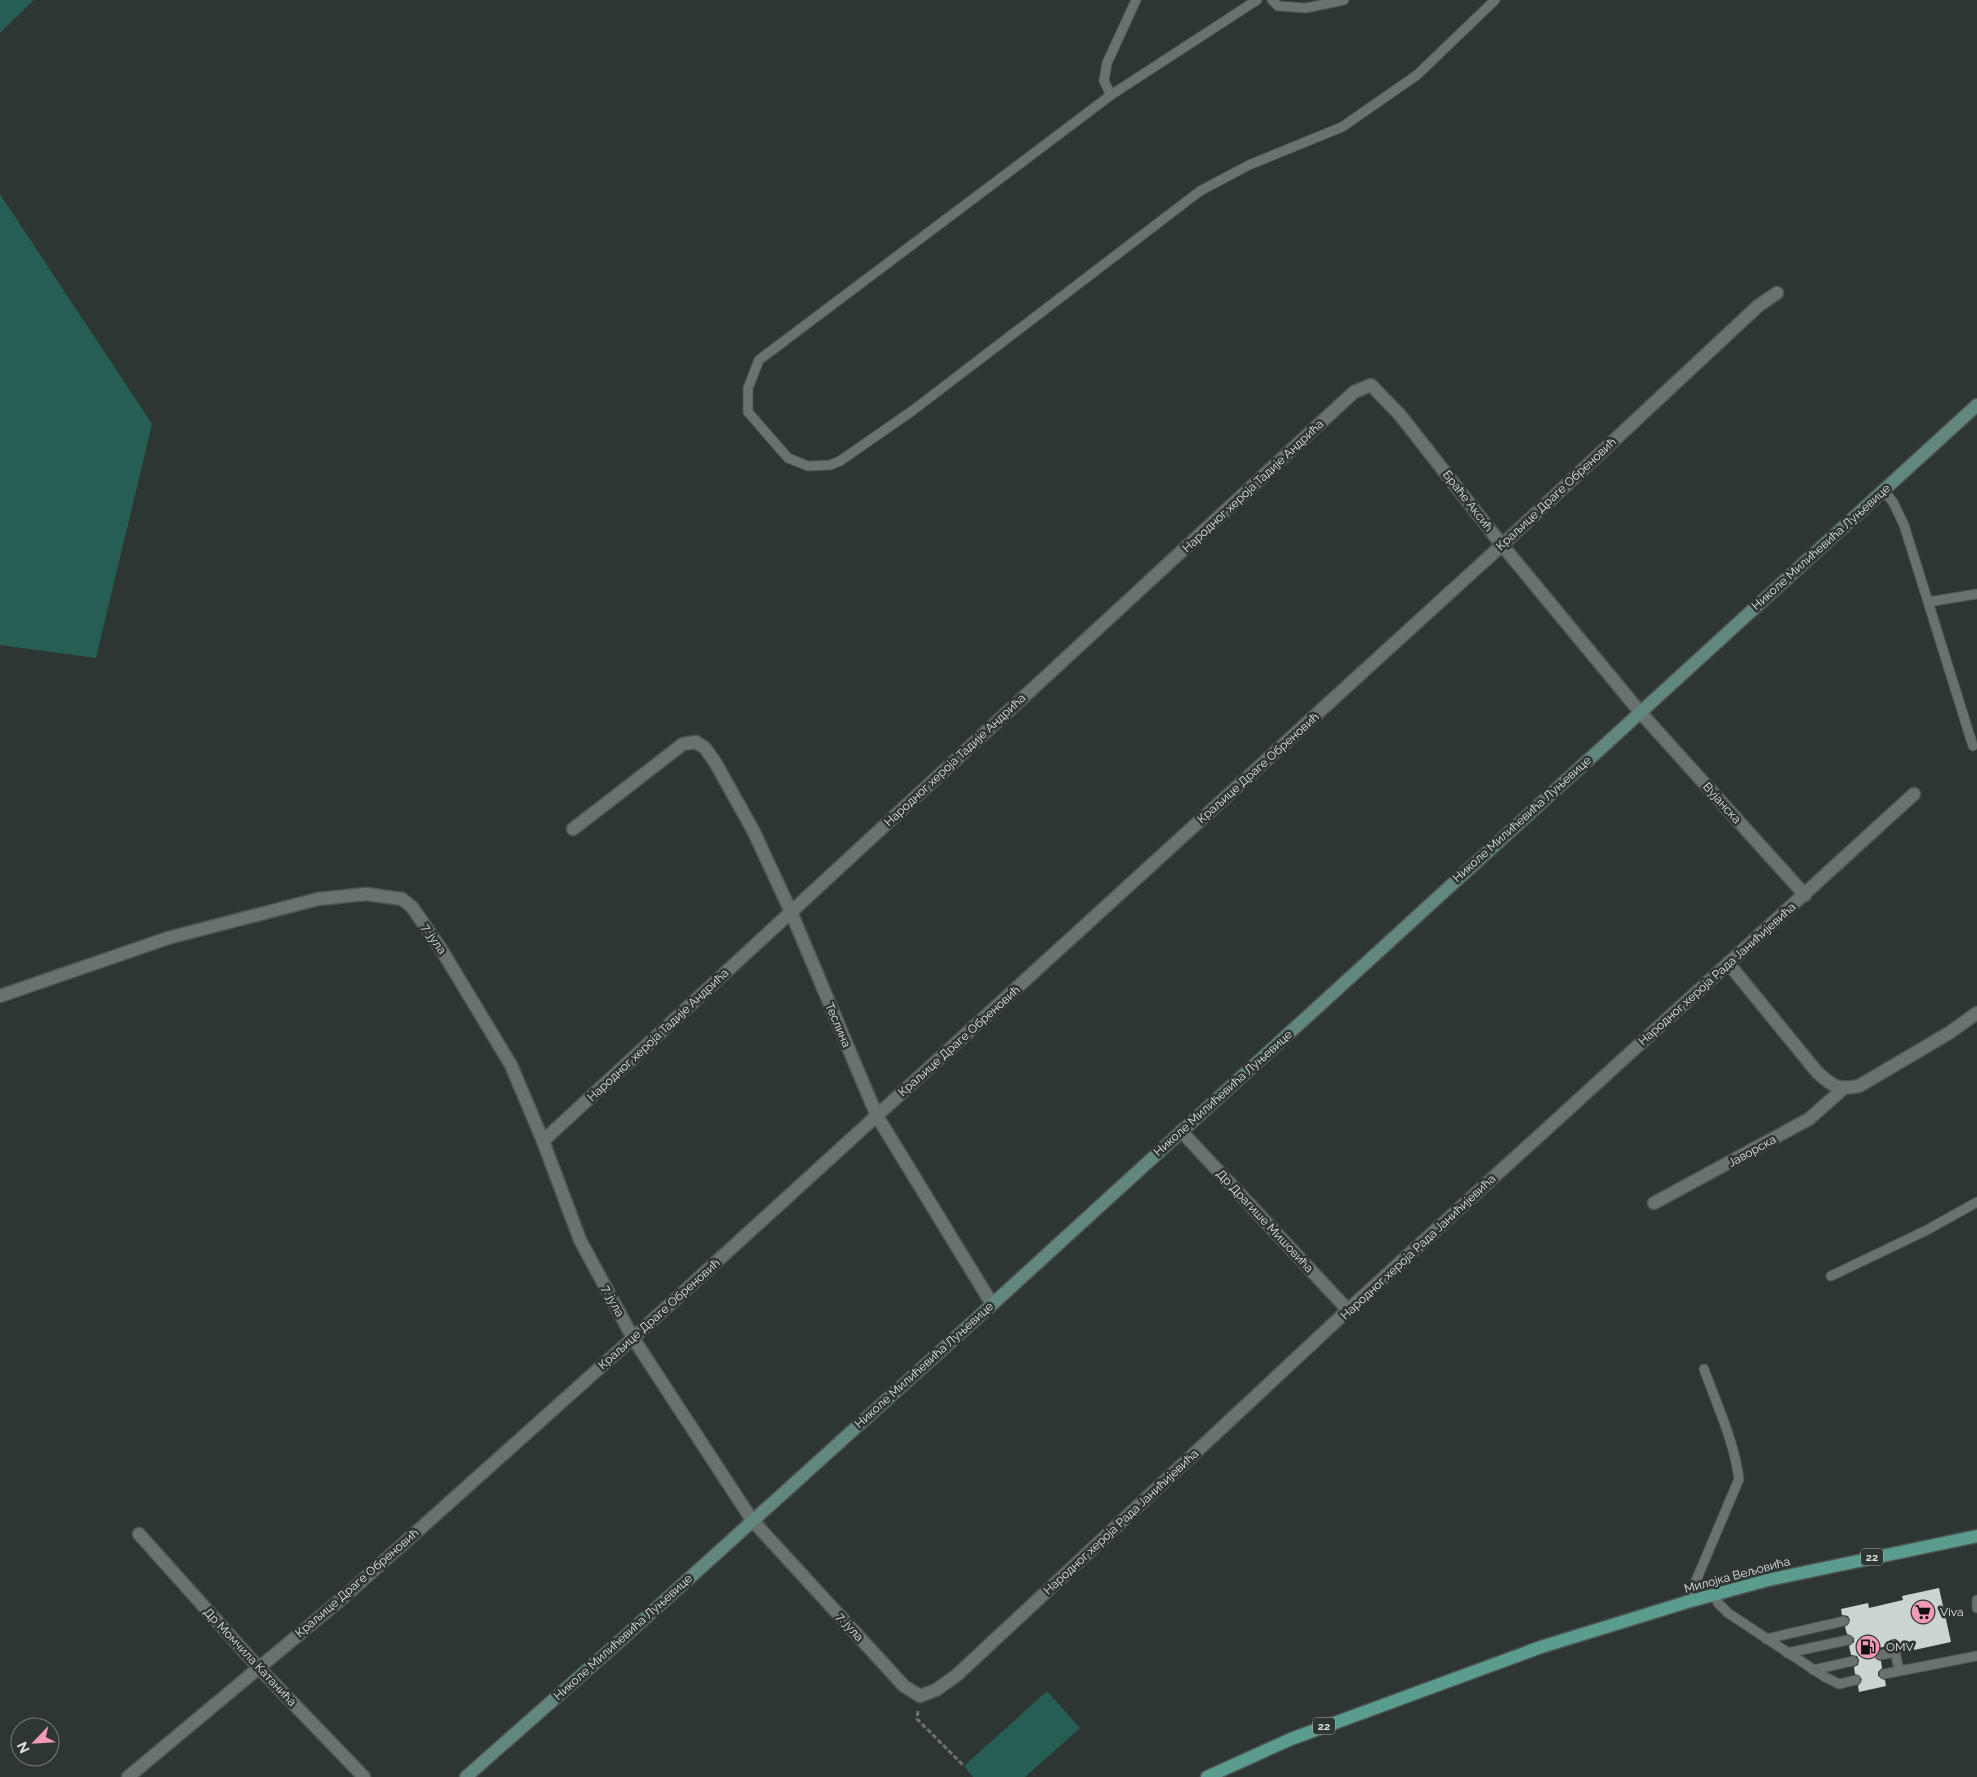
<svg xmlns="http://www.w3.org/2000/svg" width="1977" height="1777" font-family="Raleway,sans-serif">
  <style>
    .green { fill: #275e53 }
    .building { fill: #cad4d2 }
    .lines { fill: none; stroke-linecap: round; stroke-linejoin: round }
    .lane-casing { stroke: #4d5553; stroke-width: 11 }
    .street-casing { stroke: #4d5553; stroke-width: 15 }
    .secondary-casing { stroke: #4d5553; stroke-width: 15 }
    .primary-casing { stroke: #4d5553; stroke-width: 15 }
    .path { stroke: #6b7270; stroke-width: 3; stroke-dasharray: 5 2.5; stroke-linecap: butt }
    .lane { stroke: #69726f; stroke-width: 9 }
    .street { stroke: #69726f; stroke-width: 12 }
    .secondary { stroke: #62877f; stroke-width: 12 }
    .primary { stroke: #5a9d8f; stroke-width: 12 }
    .labels { text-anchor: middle; stroke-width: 5; stroke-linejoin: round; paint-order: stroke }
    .shield { fill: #2e3634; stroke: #a8aeac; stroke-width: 1 }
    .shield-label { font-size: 11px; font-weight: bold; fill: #dce1e0 }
    .street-label { font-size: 12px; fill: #dce1e0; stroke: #2e3634 }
    .poi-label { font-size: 12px; fill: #dce1e0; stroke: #2e3634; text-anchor: start }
  </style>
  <rect width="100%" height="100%" fill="#2e3634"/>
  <path class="green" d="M 0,0 L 34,0 L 0,33 Z
    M 0,194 L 152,424 L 96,658 L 0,645 Z
    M 1047,1691 L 1080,1728 L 1025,1777 L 973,1777 L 964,1766 Z"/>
  <path class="building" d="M 1939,1588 L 1951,1642 L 1914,1650 L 1912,1641 L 1900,1644 L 1896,1639 L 1890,1640 L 1888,1646 L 1878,1648 L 1874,1653 L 1876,1659 L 1881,1661 L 1882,1668 L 1878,1672 L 1878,1676 L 1885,1680 L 1886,1686 L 1859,1692 L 1858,1686 L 1862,1679 L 1855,1674 L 1854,1667 L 1858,1665 L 1859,1660 L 1857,1656 L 1851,1655 L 1849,1646 L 1854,1642 L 1854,1638 L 1847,1634 L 1845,1627 L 1850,1620 L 1848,1616 L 1842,1615 L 1841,1609 L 1868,1603 L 1869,1608 L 1903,1600 L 1902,1596 Z"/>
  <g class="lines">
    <g class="lane-casing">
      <path id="lane" d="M 1257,0 L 1111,95 L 759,360 L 748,388 L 748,412 L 788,458 L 808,466 L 830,465 L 840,461 L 912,411 L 1200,191 L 1249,165 L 1342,127 L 1417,75 L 1495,0
        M 1272,0 L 1278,6 L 1306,8 L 1344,0
        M 1111,95 L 1104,81 L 1107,63 L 1136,0
        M 1883,490 L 1893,502 L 1904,525 L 1973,746
        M 1928,602 L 1977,594
        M 1831,1276 L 1927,1230 L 1977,1202
        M 1715,1594 L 1718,1603 L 1728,1613 L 1825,1677 L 1839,1684 L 1856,1680
        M 1977,1600 L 1977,1608
        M 1687,1602 L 1739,1479 C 1734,1441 1717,1405 1704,1369
        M 1766,1639 L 1844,1621
        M 1894,1645 L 1899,1671
        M 1787,1653 L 1848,1640
        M 1880,1655 L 1895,1652
        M 1813,1670 L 1853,1661
        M 1884,1674 L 1977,1656"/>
    </g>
    <g class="street-casing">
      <path id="street" d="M 573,829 L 683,744 L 696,742 L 705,748 L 715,762 L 754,832 L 791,912 L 877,1116 L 992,1304
        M 1728,963 L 1817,1072 C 1833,1087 1838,1090 1859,1086 L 1949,1033 L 1977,1013
        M 0,996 L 168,938 L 318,899 L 366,894 L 402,899 L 412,907 L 441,949 L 511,1065 L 543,1141 L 580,1240 L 633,1338 L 752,1520 L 904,1686 L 920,1696 L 936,1690 L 957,1675 L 1348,1310 L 1914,794
        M 1181,1131 L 1348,1310
        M 543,1141 L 1354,392 L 1371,385 L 1400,415 L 1502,545 L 1640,712 L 1805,895
        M 1654,1203 L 1809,1119 L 1843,1089
        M 139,1534 L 259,1668 L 364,1777
        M 128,1777 L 345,1596 L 633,1338 L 1502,545 L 1758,306 L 1777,293"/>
    </g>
    <g class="secondary-casing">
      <path id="secondary" d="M 466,1777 L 621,1640 L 997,1300 L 1977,405"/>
    </g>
    <g class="primary-casing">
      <path id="primary" d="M 1207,1777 L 1291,1739 L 1541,1647 L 1687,1602 L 1768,1580 L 1977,1536"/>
    </g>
    <path class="path" d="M 918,1711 L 917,1719 L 964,1766"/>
    <use href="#lane" class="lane"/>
    <use href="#street" class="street"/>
    <use href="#secondary" class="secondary"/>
    <use href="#primary" class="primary"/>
  </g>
  <defs>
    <g id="supermarket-disc" transform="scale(1.25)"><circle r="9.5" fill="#f09ab7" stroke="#2e3634"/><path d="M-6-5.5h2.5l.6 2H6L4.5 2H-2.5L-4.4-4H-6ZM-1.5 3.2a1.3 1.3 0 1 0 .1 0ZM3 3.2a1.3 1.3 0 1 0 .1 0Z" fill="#111"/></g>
    <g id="fuel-disc" transform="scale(1.25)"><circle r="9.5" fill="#f09ab7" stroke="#2e3634"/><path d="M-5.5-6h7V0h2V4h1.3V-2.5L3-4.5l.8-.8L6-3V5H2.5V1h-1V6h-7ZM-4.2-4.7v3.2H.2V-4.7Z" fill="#111"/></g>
  </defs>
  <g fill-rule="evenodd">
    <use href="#supermarket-disc" x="1923" y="1612"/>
    <use href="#fuel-disc" x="1868" y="1647"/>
  </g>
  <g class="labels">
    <g class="shield">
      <rect x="1861" y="1548.5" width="22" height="17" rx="4"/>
      <rect x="1313" y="1717.5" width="22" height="17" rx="4"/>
    </g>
    <g class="shield-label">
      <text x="1872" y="1561">22</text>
      <text x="1324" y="1730">22</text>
    </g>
    <g class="street-label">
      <text transform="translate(1253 486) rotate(-43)" y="4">Народног хероја Тадије Андрића</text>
      <text transform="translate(1556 494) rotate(-43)" y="4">Краљице Драге Обреновић</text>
      <text transform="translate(1468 501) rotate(52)" y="4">Браће Аксић</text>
      <text transform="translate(1821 547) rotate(-42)" y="4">Николе Милићевића Луњевице</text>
      <text transform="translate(955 760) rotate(-43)" y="4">Народног хероја Тадије Андрића</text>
      <text transform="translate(1258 768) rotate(-42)" y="4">Краљице Драге Обреновић</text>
      <text transform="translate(1722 803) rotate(48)" y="4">Вујанска</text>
      <text transform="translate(1522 819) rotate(-42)" y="4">Николе Милићевића Луњевице</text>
      <text transform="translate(434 939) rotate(56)" y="4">7. јула</text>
      <text transform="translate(1717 974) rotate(-42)" y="4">Народног хероја Рада Јанићијевића</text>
      <text transform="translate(838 1025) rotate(67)" y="4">Теслина</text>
      <text transform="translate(658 1035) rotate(-43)" y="4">Народног хероја Тадије Андрића</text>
      <text transform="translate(959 1041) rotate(-42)" y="4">Краљице Драге Обреновић</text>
      <text transform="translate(1223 1093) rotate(-42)" y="4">Николе Милићевића Луњевице</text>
      <text transform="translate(1752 1151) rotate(-29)" y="4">Јаворска</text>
      <text transform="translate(1265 1221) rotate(47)" y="4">Др Драгише Мишовића</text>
      <text transform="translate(1418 1247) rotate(-43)" y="4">Народног хероја Рада Јанићијевића</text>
      <text transform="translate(613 1301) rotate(62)" y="4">7. јула</text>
      <text transform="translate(659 1314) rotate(-42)" y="4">Краљице Драге Обреновић</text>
      <text transform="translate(924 1365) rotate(-42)" y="4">Николе Милићевића Луњевице</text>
      <text transform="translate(1121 1522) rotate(-43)" y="4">Народног хероја Рада Јанићијевића</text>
      <text transform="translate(1737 1575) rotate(-15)" y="4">Милојка Вељовића</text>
      <text transform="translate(357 1583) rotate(-41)" y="4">Краљице Драге Обреновић</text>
      <text transform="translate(850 1627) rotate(48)" y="4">7. јула</text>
      <text transform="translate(623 1637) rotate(-42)" y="4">Николе Милићевића Луњевице</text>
      <text transform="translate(250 1657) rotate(47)" y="4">Др Момчила Катанића</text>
    </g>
    <g class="poi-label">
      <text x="1940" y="1616">Viva</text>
      <text x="1886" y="1651">OMV</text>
    </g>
  </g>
  <g transform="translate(35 1742) rotate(245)"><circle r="24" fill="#2e3634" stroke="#747a79"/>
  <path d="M0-4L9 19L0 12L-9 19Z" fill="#f09ab7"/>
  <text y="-8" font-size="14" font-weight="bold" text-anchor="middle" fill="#dce1e0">N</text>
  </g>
</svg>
